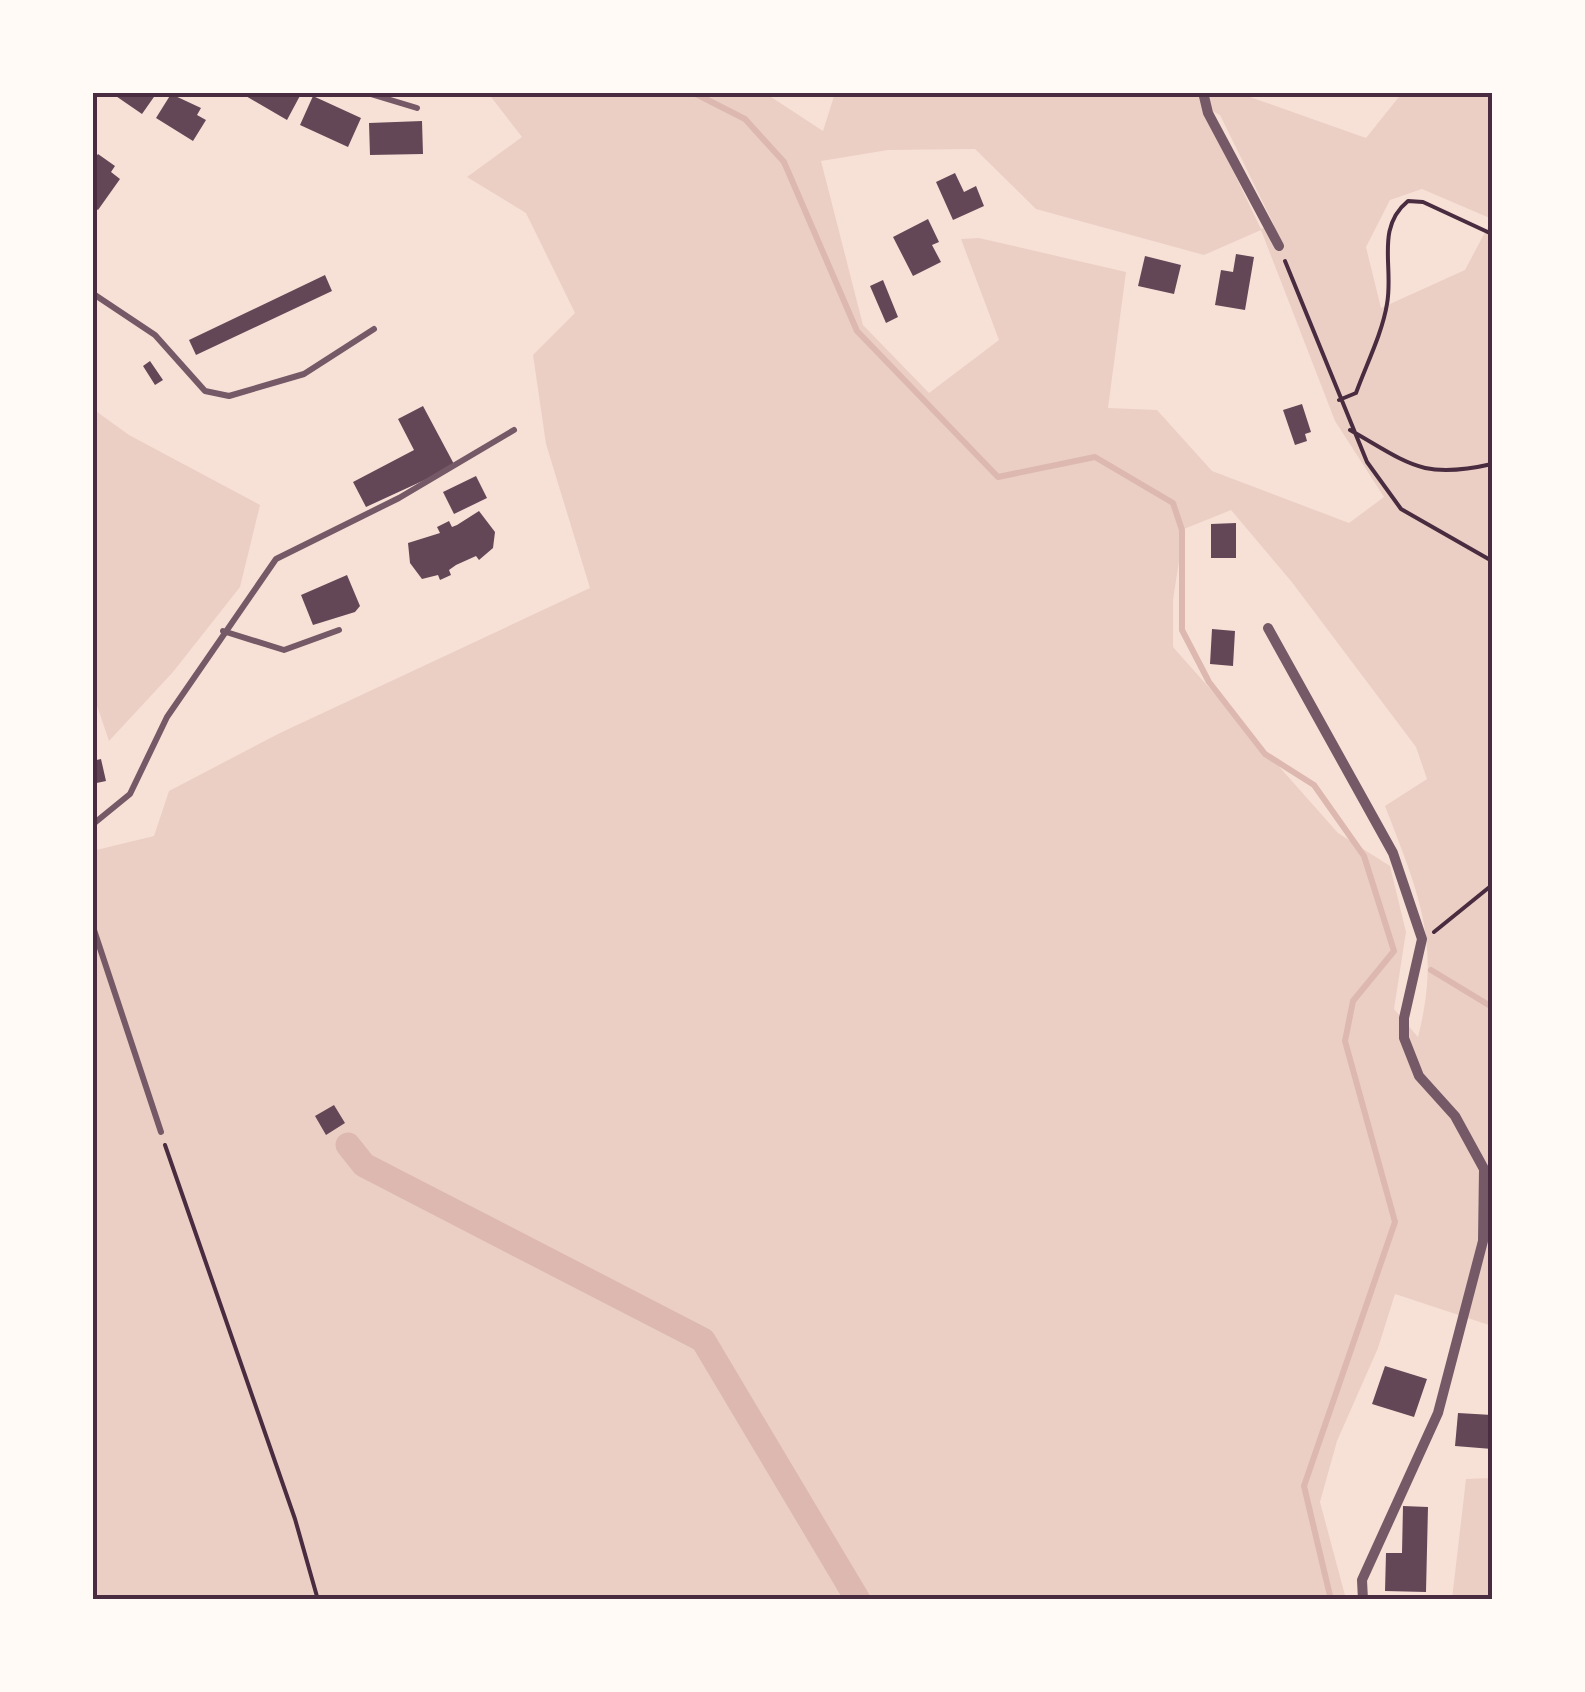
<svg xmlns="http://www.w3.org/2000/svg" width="1585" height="1692" font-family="'Golos Text',sans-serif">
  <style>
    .green { fill: #ebcfc5; fill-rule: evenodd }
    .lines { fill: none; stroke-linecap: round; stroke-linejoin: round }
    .stream { stroke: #dcb8b0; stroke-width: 6 }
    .canal { stroke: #dcb8b0; stroke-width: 25 }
    .building { fill: #644757 }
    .path { stroke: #4a2c40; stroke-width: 4 }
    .service { stroke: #755966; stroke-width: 6 }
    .minor { stroke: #755966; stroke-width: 10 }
    .neatline { fill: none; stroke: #4a2c40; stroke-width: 4 }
  </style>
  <rect width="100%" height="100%" fill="#f7e1d7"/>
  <path class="green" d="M 1236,92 L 1366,138 L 1402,93 L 1492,93 L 1492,1175 L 1478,1204 L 1492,1213 L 1492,1326 L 1395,1294 L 1378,1348 L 1337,1441 L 1320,1502 L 1346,1599 L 93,1599 L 92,851 L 154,836 L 169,791 L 280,733 L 590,588 L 546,444 L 533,355 L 575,313 L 526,213 L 467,177 L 522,137 L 488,93 L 765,93 L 823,131 L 835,93 ZM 1202,106 L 1220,115 L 1274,225 L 1261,229 ZM 975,149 L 1036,209 L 1204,255 L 1261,230 L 1335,421 L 1384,497 L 1349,523 L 1212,471 L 1157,410 L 1108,408 L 1126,272 L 979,238 L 961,239 L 999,340 L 929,393 L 863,325 L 821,161 L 888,150 ZM 1422,189 L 1492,219 L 1465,270 L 1381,308 L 1366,247 L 1390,200 ZM 1231,510 L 1291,581 L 1416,747 L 1427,779 L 1385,806 C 1418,892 1442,943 1418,1037 L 1394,1009 L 1406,932 L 1390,866 L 1338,833 L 1173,647 L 1173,600 L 1184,529 Z
    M 93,409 L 129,435 L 260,505 L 240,587 L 173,672 L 109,741 L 92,691 Z
    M 1492,1478 L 1492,1599 L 1452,1599 L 1466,1479 Z"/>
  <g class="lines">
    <path class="stream" d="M 692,92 L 745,119 L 784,162 L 857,331 L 998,477 L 1095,457 L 1173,503 L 1182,530 L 1182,630 L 1209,682 L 1265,754 L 1314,785 L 1364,856 L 1394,951 L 1353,1001 L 1345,1041 L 1395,1222 L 1304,1486 L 1331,1600
      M 1488,92 L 1492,97
      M 1431,970 L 1492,1007"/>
    <path class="canal" d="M 348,1145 L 364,1165 L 703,1340 L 858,1600"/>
  </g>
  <path class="building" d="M 110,92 L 154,92 L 156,94 L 142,114 Z
    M 239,92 L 302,92 L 287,120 Z
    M 171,94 L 201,108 L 197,115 L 206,120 L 193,141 L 156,118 Z
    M 313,96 L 361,118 L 348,147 L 300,125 Z
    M 422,121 L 423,154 L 370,155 L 369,123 Z
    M 98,154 L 115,166 L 111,172 L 120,179 L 98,210 L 92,206 L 92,162 Z
    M 955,173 L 964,192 L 976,186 L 984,206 L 953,220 L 936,182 Z
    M 928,219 L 939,242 L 932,245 L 941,262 L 913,276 L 893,237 Z
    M 1236,254 L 1254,257 L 1245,310 L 1215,305 L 1221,270 L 1233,272 Z
    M 1145,256 L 1181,265 L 1174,294 L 1138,286 Z
    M 325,275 L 332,291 L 196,355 L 189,340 Z
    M 883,280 L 898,317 L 886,323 L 870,286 Z
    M 150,361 L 163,380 L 155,385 L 143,366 Z
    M 1302,404 L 1311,432 L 1305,434 L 1307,441 L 1295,445 L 1283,410 Z
    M 423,406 L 455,466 L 366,507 L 353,482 L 414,450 L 398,419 Z
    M 476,476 L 487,498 L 454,514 L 443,492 Z
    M 479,511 L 495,532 L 493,548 L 479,560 L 476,556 L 456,565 L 449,570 L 451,575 L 440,580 L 438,575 L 422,579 L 410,563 L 408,543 L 440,533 L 437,527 L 449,521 L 452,527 L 457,525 Z
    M 1236,523 L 1236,558 L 1211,558 L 1211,524 Z
    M 347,575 L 360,606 L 355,612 L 313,625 L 301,595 Z
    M 1212,629 L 1235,631 L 1233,666 L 1210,664 Z
    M 101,759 L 106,781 L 92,784 L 92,761 Z
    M 334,1105 L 345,1123 L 326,1135 L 315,1116 Z
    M 1385,1366 L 1427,1379 L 1414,1417 L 1372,1404 Z
    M 1458,1413 L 1492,1415 L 1492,1449 L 1455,1446 Z
    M 1403,1506 L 1428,1507 L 1426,1592 L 1385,1591 L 1386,1553 L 1402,1553 Z"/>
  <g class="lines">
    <path class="path" d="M 1285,261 L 1367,462 L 1401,509 L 1492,561
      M 1339,400 L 1356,393 C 1366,365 1382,334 1387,304 C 1394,267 1375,228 1408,201 L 1423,202 L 1492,234
      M 1350,430 C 1410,464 1422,480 1492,464
      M 1434,932 L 1492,885
      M 165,1145 L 295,1519 L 318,1600"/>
    <path class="service" d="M 364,92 L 417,108
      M 92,293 L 155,335 L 205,391 L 229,396 L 304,374 L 374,329
      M 223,631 L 284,650 L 339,630
      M 92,825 L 130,794 L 167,717 L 276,559 L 399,498 L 514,430
      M 92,924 L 161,1132"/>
    <path class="minor" d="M 1203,92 L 1208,113 L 1279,246
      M 1268,628 L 1393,853 L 1422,939 L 1404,1018 L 1404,1038 L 1419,1076 L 1455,1116 L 1484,1169 L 1483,1241 L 1438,1413 L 1362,1580 L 1363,1600"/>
  </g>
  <rect width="1585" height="1692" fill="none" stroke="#fffaf5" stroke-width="190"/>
  <rect x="95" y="95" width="1395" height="1502" class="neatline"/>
</svg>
